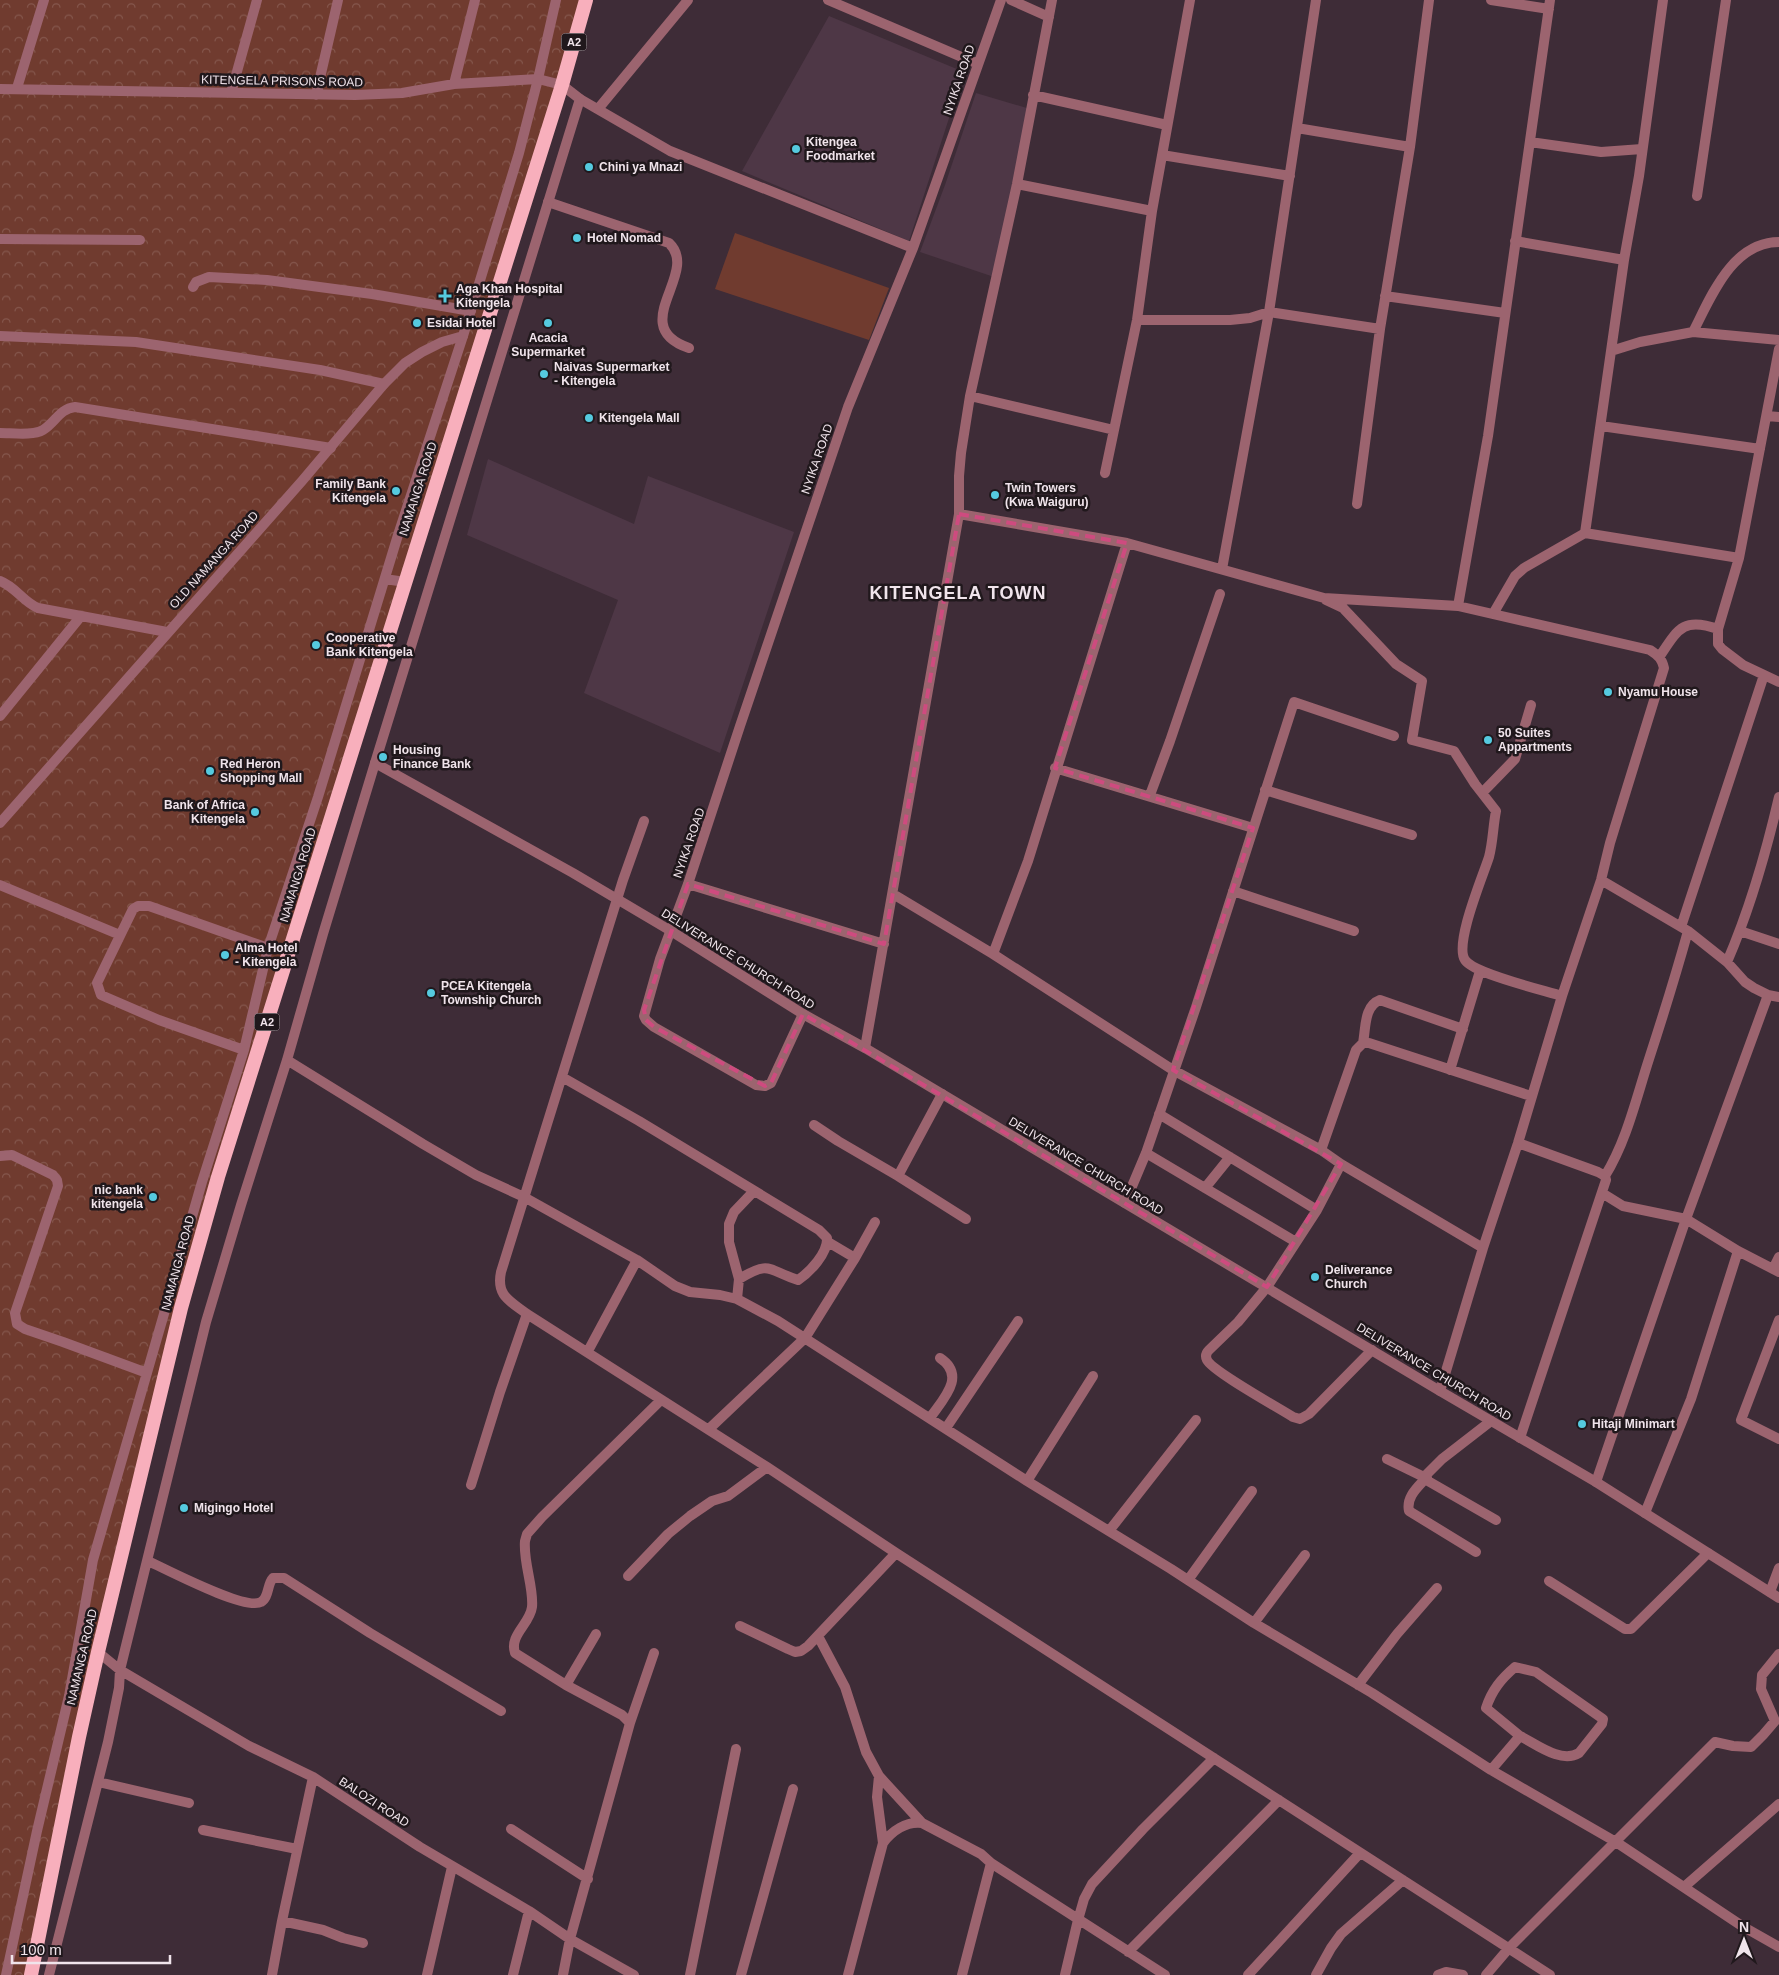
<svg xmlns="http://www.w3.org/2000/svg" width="1779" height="1975" font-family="Arial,sans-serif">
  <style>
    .built { fill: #4e3746 }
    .grass { fill: #703b2f }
    .park { fill: url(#park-crowns) }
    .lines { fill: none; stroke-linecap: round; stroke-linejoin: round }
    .minor { stroke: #9c646f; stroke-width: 10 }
    .tertiary { stroke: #9c646f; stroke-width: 10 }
    .trunk { stroke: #f8afbc; stroke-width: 14 }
    .marked { fill: none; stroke: #ce4b7f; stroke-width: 4; stroke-dasharray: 10 6; stroke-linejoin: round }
    .poi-dot { fill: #55cadf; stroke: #20181c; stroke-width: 2 }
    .labels { text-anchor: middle; stroke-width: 5; stroke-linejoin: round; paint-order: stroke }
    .shield { fill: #20181c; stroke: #b2a7ad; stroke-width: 1 }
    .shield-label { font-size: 11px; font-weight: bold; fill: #f0e4eb }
    .street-label { font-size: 12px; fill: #f0e4eb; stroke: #20181c }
    .poi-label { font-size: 12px; font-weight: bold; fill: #f0e4eb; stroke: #20181c; text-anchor: start }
    .district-label { font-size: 18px; font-weight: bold; letter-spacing: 1px; fill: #f0e4eb; stroke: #20181c }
  </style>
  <defs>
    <pattern id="park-crowns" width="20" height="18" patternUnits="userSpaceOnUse" patternTransform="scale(1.25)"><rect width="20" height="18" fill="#703b2f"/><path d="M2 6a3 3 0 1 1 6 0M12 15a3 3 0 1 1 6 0" fill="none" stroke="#85574d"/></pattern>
  </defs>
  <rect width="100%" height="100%" fill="#3e2c37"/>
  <path class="built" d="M 829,16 L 964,72 L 909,241 L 742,171 Z
    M 976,93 L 1030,109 L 997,278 L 920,252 L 945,185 Z
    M 488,459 L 634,524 L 648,476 L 794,532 L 720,753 L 584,693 L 618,600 L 467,535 Z"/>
  <path class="grass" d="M 735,233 L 889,288 L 869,340 L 715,289 Z"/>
  <path class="park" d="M 0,0 L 586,0 L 218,1177 L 27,1975 L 0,1975 Z"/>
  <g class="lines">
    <path class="minor" d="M 828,0 L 978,64
      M 1011,0 L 1049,17
      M 1491,0 L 1549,9
      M 454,84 L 475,0
      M 17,88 L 44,0
      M 0,89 L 355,95 L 402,93 L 454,84 L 538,79 L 556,0
      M 231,93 L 257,0
      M 316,95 L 338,0
      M 1033,95 L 1167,125
      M 580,99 L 670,151 L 913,248
      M 598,109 L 688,0
      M 1297,128 L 1410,147
      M 1530,142 L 1601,152 L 1642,149
      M 1162,155 L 1290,176
      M 1017,184 L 1152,211
      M 1697,196 L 1726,0
      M 548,202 L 669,243 C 701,273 625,326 689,348
      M 0,239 L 140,240
      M 1515,241 L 1624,260 L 1639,176 L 1663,0
      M 193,287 L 196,282 L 209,277 L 267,280 L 372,294 L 471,311
      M 1385,296 L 1505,313
      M 1137,320 L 1230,320 L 1250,318 L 1269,312 L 1380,329
      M 1693,332 C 1711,297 1732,242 1779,242
      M 0,336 L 136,342 L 320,370 L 384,384
      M 1779,349 L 1739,558 L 1718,629 L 1718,644 L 1722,649 L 1743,665 L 1779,682
      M 1611,351 L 1640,342 L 1693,332 L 1779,340
      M 970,396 L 1114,430
      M 1767,416 L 1779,417
      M 1601,426 L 1760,449
      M 0,433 C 12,433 33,436 43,430 C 56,422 59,409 75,407 L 331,448
      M 1105,473 L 1137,320 L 1152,211 L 1190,0
      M 1357,504 L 1380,329 L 1410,147 L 1429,0
      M 959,514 L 1127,543 L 1324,598 L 1458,606 L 1650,650 C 1659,656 1662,659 1664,668 L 1610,843 L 1601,880 L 1562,996 L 1518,1143 L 1483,1248 L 1440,1391
      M 1585,533 L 1739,558
      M 1222,569 L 1269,312 L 1316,0
      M 385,579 L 405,582
      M 0,581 C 16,587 23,602 38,608 L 167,632
      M 1326,600 L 1343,608 L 1396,664 L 1422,681 L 1412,740 L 1454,751 L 1475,784 L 1496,811 C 1493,826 1493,842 1489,857 C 1483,876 1454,944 1465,960 C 1474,974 1543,990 1562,996
      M 1458,606 L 1488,436 L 1550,0
      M 1493,614 L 1515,576 L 1524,568 L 1585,533 L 1624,260
      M 1660,656 C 1678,629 1683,617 1718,629
      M 0,716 L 81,616
      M 1055,768 L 1253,828
      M 1265,790 L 1412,835
      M 1482,793 L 1515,759 L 1531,705
      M 1150,795 L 1170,741 L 1220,594
      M 644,821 L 623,880 L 501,1272 C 496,1296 510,1301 527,1314 L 767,1467 L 896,1553 L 1550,1975
      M 688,884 L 884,944
      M 0,885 L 120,935
      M 1233,891 L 1354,931
      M 893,894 L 993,954 L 1173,1070 L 1321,1150 L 1341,1164 L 1483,1248
      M 1681,927 L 1764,675
      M 1740,931 L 1779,944
      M 993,954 L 1028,861 L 1127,543
      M 1727,962 C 1750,909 1766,853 1779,797
      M 1768,995 L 1779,997
      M 803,1014 L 771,1083 L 765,1086 L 756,1085 L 654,1027 L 646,1020 L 644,1016 L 660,959 L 688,884 L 740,726 L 848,407 L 913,248 L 1001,0
      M 1363,1043 C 1366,1027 1364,1006 1380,1000 L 1463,1029
      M 865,1048 L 959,514 L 959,476 L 961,453 L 970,396 L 1017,184 L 1052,0
      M 244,1050 L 159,1020 L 101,995 L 97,983 L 133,909 L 138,906 L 149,906 L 268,948
      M 287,1060 L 423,1144 L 476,1175 L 524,1197 L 637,1260 L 675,1286 L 690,1292 L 720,1295 L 737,1299
      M 1450,1070 L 1480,971
      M 562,1077 L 639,1121 L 819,1230 L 827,1238 C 828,1253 810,1272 798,1280 C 767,1270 771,1260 739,1279
      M 1159,1114 L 1317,1210
      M 814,1125 L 838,1141 L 898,1176 L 942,1094
      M 1518,1143 L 1598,1172 L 1605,1176 L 1606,1180 L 1520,1438
      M 1321,1150 L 1356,1050 L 1363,1043 L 1369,1043 L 1531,1096
      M 1146,1153 L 1296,1242
      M 0,1156 L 12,1155 L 53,1175 L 57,1180 L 58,1186 L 15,1313 L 17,1324 L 25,1329 L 63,1342 L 147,1373
      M 1341,1164 L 1317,1210 L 1267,1287 L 1238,1322 L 1209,1350 C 1206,1353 1205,1356 1207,1360 C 1212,1371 1279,1408 1293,1417 L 1300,1419 L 1309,1414 L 1372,1350
      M 898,1176 L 966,1219
      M 1605,1176 C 1627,1140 1636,1099 1649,1059 C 1663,1016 1676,974 1688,931
      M 1205,1188 L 1230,1157
      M 754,1191 L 734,1212 L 729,1224 L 729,1242 L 739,1279 L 737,1299 L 778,1321 L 1027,1481 L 1171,1569 L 1254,1623 L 1372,1693 L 1491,1770 L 1616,1842 L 1742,1926 L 1779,1947
      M 1602,1193 L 1623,1206 L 1686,1219 L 1738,1251 L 1779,1272
      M 1125,1203 L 1146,1153 L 1196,1007 L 1294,702 L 1394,736
      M 828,1242 L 855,1258
      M 1773,1269 L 1779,1257
      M 1779,1320 L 1741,1420 L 1779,1439
      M 588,1351 L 637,1260
      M 930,1418 C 943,1399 967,1376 940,1358
      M 1491,1421 L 1442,1459 L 1426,1475 L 1428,1481 L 1496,1520
      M 946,1428 L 1018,1321
      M 709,1429 L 805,1338 L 855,1258 L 875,1222
      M 1387,1459 L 1426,1478 C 1417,1488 1406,1497 1409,1511 L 1476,1552
      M 1027,1481 L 1093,1376
      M 1596,1482 L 1686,1219 L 1768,995 L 1754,988 L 1745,982 L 1727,962 L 1688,931 L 1601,880
      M 471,1485 L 500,1392 L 527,1314
      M 1645,1513 L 1691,1399 L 1738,1251
      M 1109,1531 L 1196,1420
      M 148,1561 C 166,1569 245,1611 261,1602 C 269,1598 267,1584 273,1578 L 284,1578 L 370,1633 L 501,1711
      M 628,1576 L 668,1534 L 690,1516 L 712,1501 L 728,1496 L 767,1467
      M 1188,1580 L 1252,1491
      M 1549,1581 L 1625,1629 L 1631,1629 L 1708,1553
      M 1770,1592 L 1779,1568
      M 1254,1623 L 1305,1555
      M 740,1626 L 788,1649 L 795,1652 L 801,1651 L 808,1646 L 896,1553
      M 818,1636 L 845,1687 L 866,1752 L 879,1776 L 922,1823
      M 98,1652 L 120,1670 L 249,1746 L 313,1777 L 420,1847 L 529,1911 L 570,1939 L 634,1975
      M 566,1685 L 596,1634
      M 1358,1685 L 1397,1634 L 1437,1588
      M 630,1723 L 654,1653
      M 1491,1770 L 1520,1736 L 1486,1708 C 1492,1690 1501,1679 1515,1667 L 1536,1672 L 1603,1719 L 1602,1724 L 1579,1753 C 1561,1764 1536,1744 1520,1736
      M 879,1776 L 877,1797 L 883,1843
      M 98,1782 L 189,1803
      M 511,1829 L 588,1879
      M 203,1830 L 297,1849
      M 1684,1887 L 1779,1804
      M 282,1921 L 313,1777
      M 1128,1952 L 1279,1800
      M 6,1975 L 37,1831 L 69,1696 L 93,1560 L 202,1182 L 244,1050 L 268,948 L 318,797 L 398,535 L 463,336
      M 49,1975 L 108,1742 L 119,1688 L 120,1670 L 206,1322 L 241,1205 L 287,1060 L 323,934 L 375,763
      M 272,1975 L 282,1921 L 323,1930 L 343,1938 L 363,1943
      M 427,1975 L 452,1867
      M 513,1975 L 529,1911
      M 563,1975 L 570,1939 L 630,1723 L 622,1715 L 566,1685 L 515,1653 C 509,1635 530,1624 532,1607 C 534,1588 523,1562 525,1541 L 527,1534 L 542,1517 L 661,1400
      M 690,1975 L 736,1749
      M 741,1975 L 793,1789
      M 848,1975 L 883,1843 C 892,1831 906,1821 922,1823 L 981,1854 L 991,1863 L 1165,1975
      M 962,1975 L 991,1863
      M 1065,1975 L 1078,1920 L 1084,1899 L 1092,1884 L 1143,1829 L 1214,1758
      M 1248,1975 L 1360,1853
      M 1316,1975 L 1331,1948 L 1341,1934 L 1403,1880
      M 1438,1975 L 1446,1972 L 1463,1975
      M 1486,1975 L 1509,1948 L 1715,1742 L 1733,1746 L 1751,1747 L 1763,1735 L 1775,1721 L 1761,1689 L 1762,1675 L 1779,1654"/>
    <path class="tertiary" d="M 0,823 L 302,481 L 384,384 L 405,363 L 422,352 L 442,342 L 463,336 L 519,153 L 538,79 L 562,85 L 580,99 L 375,763 L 573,873 L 671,931 L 803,1014 L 865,1048 L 1440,1391 L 1596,1482 L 1779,1598"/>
    <path class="trunk" d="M 31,1975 L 79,1737 L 98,1652 L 181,1308 L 218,1177 L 562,85 L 586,0"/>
  </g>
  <path class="marked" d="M 959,514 L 1127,543 L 1055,768 L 1253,828 L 1173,1070 L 1341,1164 L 1267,1287 L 803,1014 L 771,1083 L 765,1086 L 654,1027 L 646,1020 L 644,1010 L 688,884 L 884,944 Z"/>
  <g class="poi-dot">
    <circle cx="796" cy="149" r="5"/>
    <circle cx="589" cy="167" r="5"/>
    <circle cx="577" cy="238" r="5"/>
    <path d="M442.5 288.5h5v5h5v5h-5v5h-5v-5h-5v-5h5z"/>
    <circle cx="417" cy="323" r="5"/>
    <circle cx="548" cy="323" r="5"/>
    <circle cx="544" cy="374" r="5"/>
    <circle cx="589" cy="418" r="5"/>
    <circle cx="396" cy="491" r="5"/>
    <circle cx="995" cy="495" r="5"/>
    <circle cx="316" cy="645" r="5"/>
    <circle cx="1608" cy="692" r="5"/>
    <circle cx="1488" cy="740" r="5"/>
    <circle cx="383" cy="757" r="5"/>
    <circle cx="210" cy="771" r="5"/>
    <circle cx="255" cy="812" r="5"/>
    <circle cx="225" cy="955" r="5"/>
    <circle cx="431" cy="993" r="5"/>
    <circle cx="153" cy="1197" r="5"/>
    <circle cx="1315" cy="1277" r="5"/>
    <circle cx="1582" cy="1424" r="5"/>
    <circle cx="184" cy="1508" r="5"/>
  </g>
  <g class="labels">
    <g class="shield">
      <rect x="561.5" y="33.5" width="25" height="17" rx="4"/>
      <rect x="254.5" y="1013.5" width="25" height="17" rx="4"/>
    </g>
    <g class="shield-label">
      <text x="574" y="46">A2</text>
      <text x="267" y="1026">A2</text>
    </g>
    <g class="street-label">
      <text transform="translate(959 80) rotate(-71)" y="4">NYIKA ROAD</text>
      <text transform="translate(282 81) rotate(1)" y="4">KITENGELA PRISONS ROAD</text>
      <text transform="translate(817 459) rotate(-71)" y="4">NYIKA ROAD</text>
      <text transform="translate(418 489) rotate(-72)" y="4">NAMANGA ROAD</text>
      <text transform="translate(214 560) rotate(-48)" y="4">OLD NAMANGA ROAD</text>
      <text transform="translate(689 843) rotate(-71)" y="4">NYIKA ROAD</text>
      <text transform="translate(298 875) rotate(-73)" y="4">NAMANGA ROAD</text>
      <text transform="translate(738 959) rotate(32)" y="4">DELIVERANCE CHURCH ROAD</text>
      <text transform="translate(1086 1166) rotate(31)" y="4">DELIVERANCE CHURCH ROAD</text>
      <text transform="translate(178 1263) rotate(-75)" y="4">NAMANGA ROAD</text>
      <text transform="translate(1434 1372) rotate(31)" y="4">DELIVERANCE CHURCH ROAD</text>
      <text transform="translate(82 1657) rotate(-77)" y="4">NAMANGA ROAD</text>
      <text transform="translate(374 1802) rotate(33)" y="4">BALOZI ROAD</text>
    </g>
    <g class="poi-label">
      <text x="806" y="146">Kitengea<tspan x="806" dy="14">Foodmarket</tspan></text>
      <text x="599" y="171">Chini ya Mnazi</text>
      <text x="587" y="242">Hotel Nomad</text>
      <text x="456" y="293">Aga Khan Hospital<tspan x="456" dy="14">Kitengela</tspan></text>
      <text x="427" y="327">Esidai Hotel</text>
      <text x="548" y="342" text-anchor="middle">Acacia<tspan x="548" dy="14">Supermarket</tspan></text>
      <text x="554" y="371">Naivas Supermarket<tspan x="554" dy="14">- Kitengela</tspan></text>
      <text x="599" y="422">Kitengela Mall</text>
      <text x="386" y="488" text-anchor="end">Family Bank<tspan x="386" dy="14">Kitengela</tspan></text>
      <text x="1005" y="492">Twin Towers<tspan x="1005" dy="14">(Kwa Waiguru)</tspan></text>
      <text x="326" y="642">Cooperative<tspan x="326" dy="14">Bank Kitengela</tspan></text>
      <text x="1618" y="696">Nyamu House</text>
      <text x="1498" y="737">50 Suites<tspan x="1498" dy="14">Appartments</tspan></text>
      <text x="393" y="754">Housing<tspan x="393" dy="14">Finance Bank</tspan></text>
      <text x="220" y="768">Red Heron<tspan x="220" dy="14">Shopping Mall</tspan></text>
      <text x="245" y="809" text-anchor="end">Bank of Africa<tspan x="245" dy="14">Kitengela</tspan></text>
      <text x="235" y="952">Alma Hotel<tspan x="235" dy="14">- Kitengela</tspan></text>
      <text x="441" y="990">PCEA Kitengela<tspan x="441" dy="14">Township Church</tspan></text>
      <text x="143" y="1194" text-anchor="end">nic bank<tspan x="143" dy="14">kitengela</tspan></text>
      <text x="1325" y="1274">Deliverance<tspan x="1325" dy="14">Church</tspan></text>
      <text x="1592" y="1428">Hitaji Minimart</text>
      <text x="194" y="1512">Migingo Hotel</text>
    </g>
    <g class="district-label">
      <text x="958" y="599">KITENGELA TOWN</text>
    </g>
  </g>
  <g transform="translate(1744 1940)" stroke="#20181c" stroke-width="4" paint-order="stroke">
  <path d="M0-4L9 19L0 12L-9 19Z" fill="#f0e4eb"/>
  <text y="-8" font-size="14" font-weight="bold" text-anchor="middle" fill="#f0e4eb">N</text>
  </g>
  <path d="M12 1955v8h158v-8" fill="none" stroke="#f0e4eb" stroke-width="2.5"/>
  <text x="20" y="1955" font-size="15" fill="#f0e4eb" stroke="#20181c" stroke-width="4" paint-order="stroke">100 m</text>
</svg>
